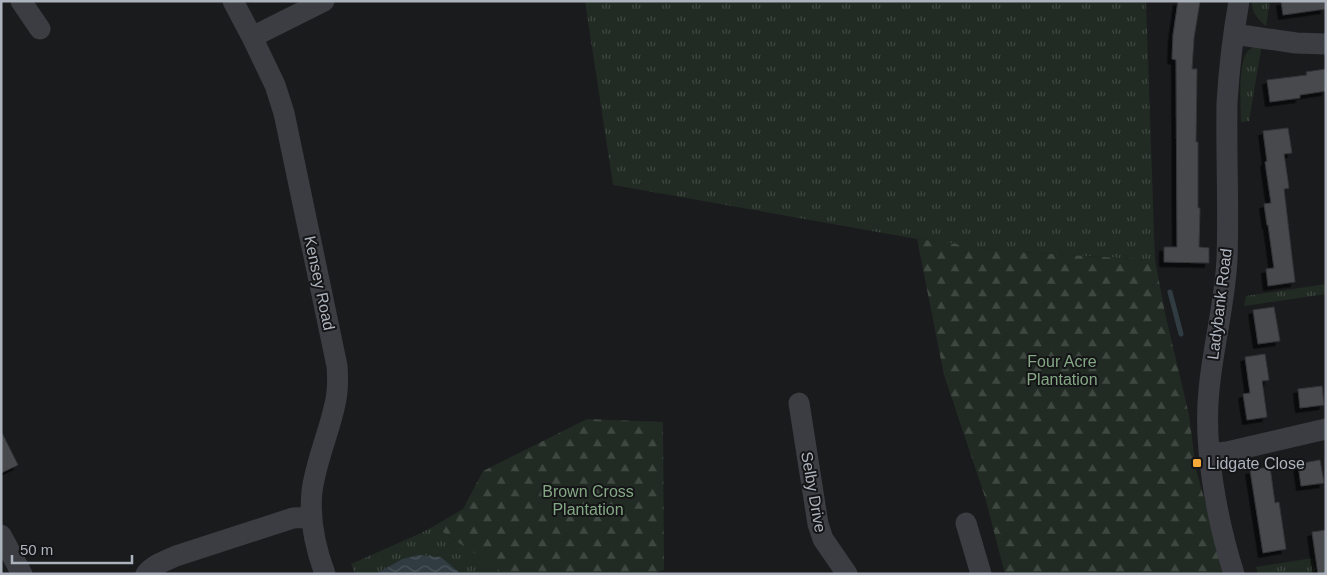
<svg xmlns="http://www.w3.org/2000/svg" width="1327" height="575" font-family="Arial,sans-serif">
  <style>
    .grass { fill: url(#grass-tufts) }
    .forest { fill: url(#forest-firs) }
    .water { fill: url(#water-waves) }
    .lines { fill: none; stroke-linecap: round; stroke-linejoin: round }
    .stream { stroke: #303b42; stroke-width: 5 }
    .building { fill: #47494d; stroke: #343539; filter: url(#shadow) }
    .minor { stroke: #3b3d42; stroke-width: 21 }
    .poi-dot { fill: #f6a939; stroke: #151518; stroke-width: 2 }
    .labels { text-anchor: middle; stroke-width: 4; stroke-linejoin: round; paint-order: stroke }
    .street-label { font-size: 16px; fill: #adb3bc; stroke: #151518 }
    .park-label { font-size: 16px; fill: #84a884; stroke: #151518 }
    .poi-label { font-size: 16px; fill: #adb3bc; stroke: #151518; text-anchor: start }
  </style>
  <defs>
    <pattern id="grass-tufts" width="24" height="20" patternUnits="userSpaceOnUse" patternTransform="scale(1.25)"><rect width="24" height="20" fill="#222b23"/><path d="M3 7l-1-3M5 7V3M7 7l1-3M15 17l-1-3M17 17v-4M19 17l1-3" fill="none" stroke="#3f4741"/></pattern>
    <pattern id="forest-firs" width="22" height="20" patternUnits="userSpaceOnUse" patternTransform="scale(1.25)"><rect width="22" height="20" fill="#222b23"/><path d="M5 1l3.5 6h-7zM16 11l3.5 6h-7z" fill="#3f4741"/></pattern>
    <pattern id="water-waves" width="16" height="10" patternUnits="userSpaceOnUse" patternTransform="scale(1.25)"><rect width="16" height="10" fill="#303b42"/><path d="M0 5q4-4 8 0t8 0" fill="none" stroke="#4b555b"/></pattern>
    <filter id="shadow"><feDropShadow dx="-4.5" dy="4.5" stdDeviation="0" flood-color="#0009"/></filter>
  </defs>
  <rect width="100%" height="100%" fill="#1a1b1d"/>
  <path class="grass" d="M 585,1 L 1146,1 L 1155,260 L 1018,252 L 917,239 L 613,185 Z
    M 1252,1 L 1270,1 L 1266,26 C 1258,20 1251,11 1252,1 Z
    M 1258,44 L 1262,44 L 1249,121 L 1241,122 C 1241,105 1238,68 1246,54 C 1249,49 1253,47 1258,44 Z
    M 1326,284 L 1326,294 L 1244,306 L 1246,296 Z
    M 434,526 L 505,574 L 461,574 L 441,557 L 418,555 L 402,559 L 388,567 L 375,574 L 355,574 L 351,564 L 421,533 Z
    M 1313,558 L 1316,574 L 1258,574 L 1256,567 Z"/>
  <path class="forest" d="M 917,239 L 1018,252 L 1155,260 L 1165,313 L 1189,415 L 1196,470 L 1226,574 L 1005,574 L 985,497 L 944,375 Z
    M 587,419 L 663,422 L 664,570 L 651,574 L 505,574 L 434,526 L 463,509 L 483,471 Z"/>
  <path class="water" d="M 418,555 L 441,557 L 461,574 L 375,574 L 388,567 L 402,559 Z"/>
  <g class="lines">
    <path class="stream" d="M 1170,292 L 1181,334"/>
  </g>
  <path class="building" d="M 1178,1 L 1200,1 L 1194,38 L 1192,69 L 1197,69 L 1196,142 L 1198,142 L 1198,208 L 1200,208 L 1199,247 L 1209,248 L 1209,263 L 1164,262 L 1164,247 L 1177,247 L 1176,60 L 1172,59 L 1173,35 Z
    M 1281,1 L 1324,1 L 1325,9 L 1283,15 Z
    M 1326,69 L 1326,91 L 1300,95 L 1300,98 L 1270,102 L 1267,80 L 1307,75 L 1306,72 Z
    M 1288,128 L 1292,153 L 1284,154 L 1289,188 L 1284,189 L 1295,282 L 1268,286 L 1266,269 L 1274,268 L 1268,225 L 1267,225 L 1264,204 L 1271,203 L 1265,162 L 1267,161 L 1263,131 Z
    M 1274,307 L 1280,341 L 1258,344 L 1253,310 Z
    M 1265,354 L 1269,380 L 1262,381 L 1267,417 L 1247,420 L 1243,394 L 1250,393 L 1245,357 Z
    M 1322,386 L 1324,405 L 1300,408 L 1298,389 Z
    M 1,431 L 18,465 L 1,473 Z
    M 1320,460 L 1324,483 L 1301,486 L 1298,464 Z
    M 1270,467 L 1275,503 L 1279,502 L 1286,549 L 1263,553 L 1250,470 Z
    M 1326,530 L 1326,574 L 1318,574 L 1312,532 Z"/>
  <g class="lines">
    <path class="minor" d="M 21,1 L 40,29
      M 233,1 L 252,37 L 275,85 L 284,113 L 337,366 C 338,379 338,392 335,404 C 329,433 316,461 312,491 C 309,520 315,547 325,574
      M 1234,34 L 1296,43 L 1326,44
      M 252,37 L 324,1
      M 799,403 L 818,524 L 823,539 L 847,574
      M 1210,454 L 1227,452 L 1326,429
      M 966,523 L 981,574
      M 1,535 L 22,574
      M 146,574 C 153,565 165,561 176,556 L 293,518 L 311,517
      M 1234,574 C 1217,520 1203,447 1209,390 C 1213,346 1225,303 1227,259 C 1229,207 1226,155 1227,103 C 1229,69 1233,35 1239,1"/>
  </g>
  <rect class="poi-dot" x="1192" y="458" width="10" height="10" rx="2.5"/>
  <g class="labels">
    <g class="street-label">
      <text transform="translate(320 283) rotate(78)" y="6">Kensey Road</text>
      <text transform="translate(1219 304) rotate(-83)" y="6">Ladybank Road</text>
      <text transform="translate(814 492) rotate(80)" y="6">Selby Drive</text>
    </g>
    <g class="park-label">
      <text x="1062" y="367">Four Acre<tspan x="1062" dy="18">Plantation</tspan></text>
      <text x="588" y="497">Brown Cross<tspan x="588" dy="18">Plantation</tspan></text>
    </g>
    <g class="poi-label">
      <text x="1207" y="469">Lidgate Close</text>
    </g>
  </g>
  <rect width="1327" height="575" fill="none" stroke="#adb3bc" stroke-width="5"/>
  <path d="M12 555v8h120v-8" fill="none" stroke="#adb3bc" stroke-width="2.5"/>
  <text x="20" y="555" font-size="15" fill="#adb3bc" stroke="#151518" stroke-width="4" paint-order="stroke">50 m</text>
</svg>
